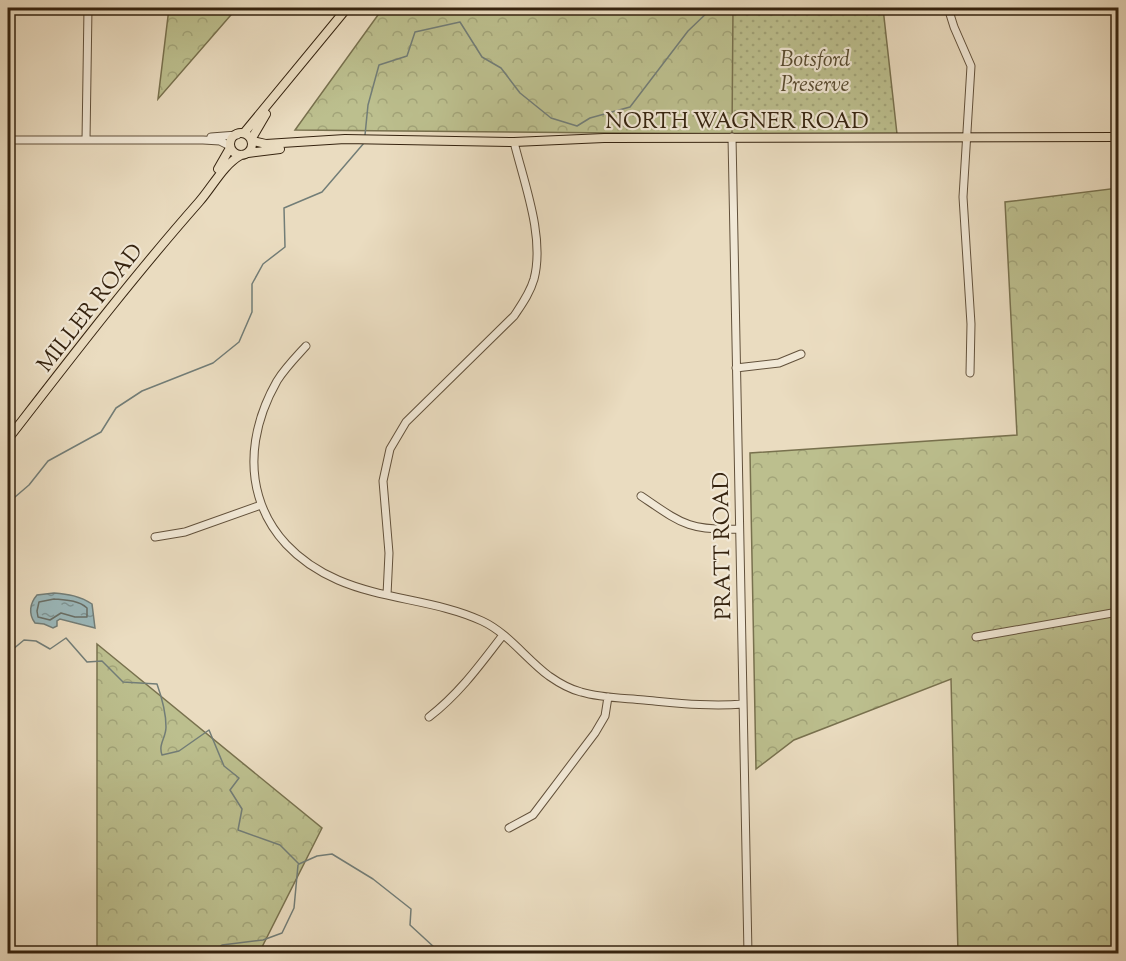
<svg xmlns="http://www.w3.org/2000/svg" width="1126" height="961" font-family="'Sorts Mill Goudy',serif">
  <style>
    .forest { fill: url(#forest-crowns); stroke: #78714e; stroke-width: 1.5 }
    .park { fill: url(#park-dots); stroke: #78714e; stroke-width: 1.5 }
    .water { fill: url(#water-ripples); stroke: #727d77; stroke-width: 1.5 }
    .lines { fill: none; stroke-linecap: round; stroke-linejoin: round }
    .shore { stroke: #686e66; stroke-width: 1.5 }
    .stream { stroke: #727d77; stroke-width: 1.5 }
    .minor-casing { stroke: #62513b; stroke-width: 9 }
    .major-casing { stroke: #35230f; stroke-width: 10 }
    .minor { stroke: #f1e8d6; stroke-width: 7 }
    .major { stroke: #eadcc0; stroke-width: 8 }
    .labels { text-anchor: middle; stroke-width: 4.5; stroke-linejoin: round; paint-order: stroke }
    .park-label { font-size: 22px; font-style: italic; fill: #574a2f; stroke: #f1e8d6 }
    .street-label { font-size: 22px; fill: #35230f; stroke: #f1e8d6 }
  </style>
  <defs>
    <pattern id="forest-crowns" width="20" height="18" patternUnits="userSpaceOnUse" patternTransform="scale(1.5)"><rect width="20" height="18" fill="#bcbf8e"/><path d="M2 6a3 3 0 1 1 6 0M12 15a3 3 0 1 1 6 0" fill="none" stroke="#a2a479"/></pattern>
    <pattern id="park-dots" width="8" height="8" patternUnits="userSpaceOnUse" patternTransform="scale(1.5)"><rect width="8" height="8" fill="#bcbf8e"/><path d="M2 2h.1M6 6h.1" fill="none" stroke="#a2a479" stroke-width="1.8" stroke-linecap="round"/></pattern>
    <pattern id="water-ripples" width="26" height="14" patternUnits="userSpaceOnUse" patternTransform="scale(1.5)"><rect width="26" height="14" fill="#9bb9bc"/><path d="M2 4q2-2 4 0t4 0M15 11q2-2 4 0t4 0" fill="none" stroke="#7f9697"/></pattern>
  </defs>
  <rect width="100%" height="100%" fill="#eadcc0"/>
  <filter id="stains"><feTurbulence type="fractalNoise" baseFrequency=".00333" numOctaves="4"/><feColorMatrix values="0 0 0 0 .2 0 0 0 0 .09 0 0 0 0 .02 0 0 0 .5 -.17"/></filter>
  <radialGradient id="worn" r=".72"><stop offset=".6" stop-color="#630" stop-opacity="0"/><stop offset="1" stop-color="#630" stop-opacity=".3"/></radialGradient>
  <path class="forest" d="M 169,8 L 237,8 L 158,99 Z
    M 383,8 L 883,8 L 732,134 L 295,130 Z
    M 1118,188 L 1118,953 L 958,953 L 951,679 L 794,740 L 756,769 L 750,453 L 1017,435 L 1005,202 Z
    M 97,644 L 322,828 L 259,953 L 97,953 Z"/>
  <path class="park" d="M 733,8 L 883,8 L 897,134 L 732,134 Z"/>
  <path class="water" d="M 54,593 C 68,594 80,596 92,604 L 95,628 L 60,619 L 57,621 L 57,626 L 53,628 L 44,624 L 35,623 C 28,614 30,603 37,595 Z"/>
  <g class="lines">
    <path class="shore" d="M 54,599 C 65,600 78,600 87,608 L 87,617 L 75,617 L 61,613 L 50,620 L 38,617 L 37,611 L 39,602 Z"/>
    <path class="stream" d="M 365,135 L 368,105 L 379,65 L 407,56 L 415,32 L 460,22 L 482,57 L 501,68 L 520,93 L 551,118 L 577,126 L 590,118 L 630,107 L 688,31 L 712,8
      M 8,503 L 29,485 L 48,461 L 101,432 L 116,408 L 142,391 L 213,363 L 239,342 L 252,312 L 252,284 L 263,264 L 285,247 L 284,208 L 322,192 L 364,143
      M 8,650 L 12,650 L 24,640 L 36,641 L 50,649 L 66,638 L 87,662 L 102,661 L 123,682 L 157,684 C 162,698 166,713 166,727 C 166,738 158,744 162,755 L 179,751 L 209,730 L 224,766 L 239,778 L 230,790 L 242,809 L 238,830 L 280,845 L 299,864
      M 299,864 L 317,856 L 332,854 L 373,879 L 411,909 L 410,925 L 435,948 L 433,954
      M 210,954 L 222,945 L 263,940 L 282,933 L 294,908 L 298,865"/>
    <g class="minor-casing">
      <path id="minor" d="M 949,11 L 954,27 L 971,66 L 963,197 L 971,324 L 970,373
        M 211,137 L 237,135
        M 732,137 L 748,954
        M 8,140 L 203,140 L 220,141 L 230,146
        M 86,140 L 88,8
        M 8,267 L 9,265
        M 306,346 C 296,357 285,368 277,381 C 232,460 253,543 338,580 C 384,600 437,600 482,621 C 508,633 526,659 549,676 C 559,683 569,689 581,692 C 601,698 623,698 644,700 C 677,703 710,707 743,704
        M 736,368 L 779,363 L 801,354
        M 641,496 C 681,523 688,531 739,529
        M 155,537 L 185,532 L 261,505
        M 387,595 L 389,553 L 383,481 L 390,449 L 406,422 L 514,316 C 522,304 530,293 534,279 C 545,237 524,183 514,142
        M 976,637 L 1118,612
        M 429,717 C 459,694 480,665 503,635
        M 509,828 L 533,815 L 595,733 L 605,716 L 608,697"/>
    </g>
    <g class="major-casing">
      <path id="major" d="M230 144a11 11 0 1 1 22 0a11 11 0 1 1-22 0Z
        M 244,133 L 347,8
        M 252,138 L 266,114
        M 253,141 L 266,144 L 345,139 L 514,142 L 604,138 L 1118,137
        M 248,153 L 280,149
        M 218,169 L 230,148
        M 8,439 C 70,359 132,278 199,202 C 213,186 223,165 241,155"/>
    </g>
    <use href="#minor" class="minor"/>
    <use href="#major" class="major"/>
  </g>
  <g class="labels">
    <g class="park-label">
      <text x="815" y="66">Botsford<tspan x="815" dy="25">Preserve</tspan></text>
    </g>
    <g class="street-label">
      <text x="737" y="128">NORTH WAGNER ROAD</text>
      <text transform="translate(89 307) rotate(-52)" y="8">MILLER ROAD</text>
      <text transform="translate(721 546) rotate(-91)" y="8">PRATT ROAD</text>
    </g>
  </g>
  <rect width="1126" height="961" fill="none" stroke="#eadcc0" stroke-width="30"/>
  <rect x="9" y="9" width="1108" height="943" fill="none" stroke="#35230f" stroke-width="3"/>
  <rect x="15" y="15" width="1096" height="931" fill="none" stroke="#35230f" stroke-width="1.5"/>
  <rect width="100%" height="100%" filter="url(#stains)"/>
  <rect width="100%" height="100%" fill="url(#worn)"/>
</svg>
